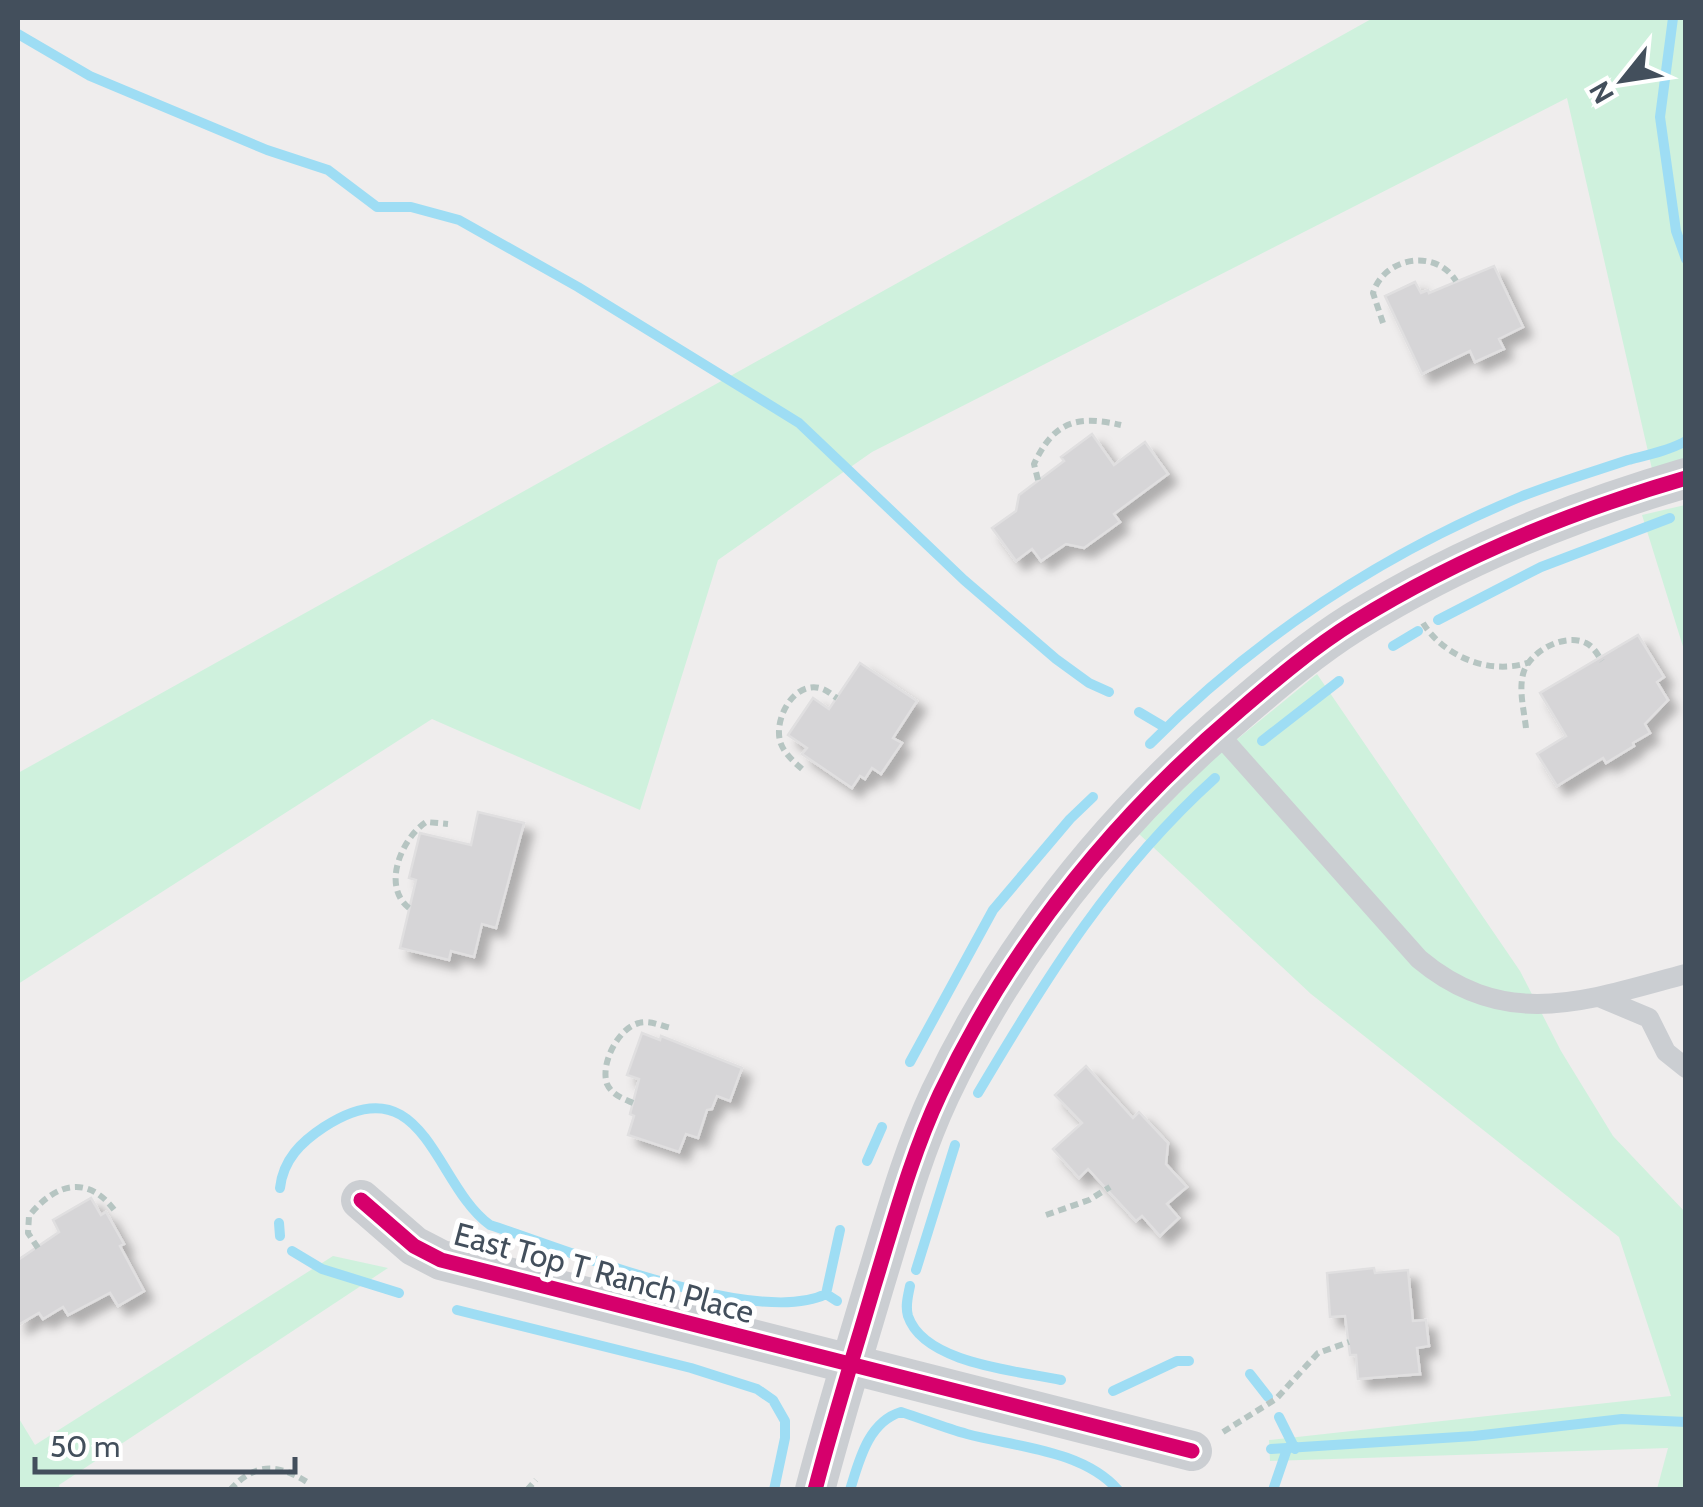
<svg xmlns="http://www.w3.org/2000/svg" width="1703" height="1507" font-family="Cabin,sans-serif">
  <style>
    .green { fill: #cff1dd }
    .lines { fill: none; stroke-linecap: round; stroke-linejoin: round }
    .stream { stroke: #9eddf4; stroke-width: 10 }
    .building { fill: #d6d5d7; stroke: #e0dfe0; stroke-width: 2.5; filter: url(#shadow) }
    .path { stroke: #b6c5c2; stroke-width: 6; stroke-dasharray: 8 5; stroke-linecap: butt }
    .service { stroke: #cbced2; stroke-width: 20 }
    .minor { stroke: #cbced2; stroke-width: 40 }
    .cycleway-casing { stroke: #fff; stroke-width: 21 }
    .cycleway { stroke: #d6006c; stroke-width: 15 }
    .labels { text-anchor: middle; stroke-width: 10; stroke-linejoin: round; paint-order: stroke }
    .street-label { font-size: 32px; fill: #434f5c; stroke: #fff }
  </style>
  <defs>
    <filter id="shadow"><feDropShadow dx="9" dy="9" stdDeviation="5" flood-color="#0004"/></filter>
  </defs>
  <rect width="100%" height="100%" fill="#efeded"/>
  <path class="green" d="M 1373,18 L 1685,18 L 1685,460 L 1652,469 L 1567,98 L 872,452 L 718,560 L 640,810 L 432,719 L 18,984 L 18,773 Z
    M 1685,505 L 1686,505 L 1685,653 L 1642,515 Z
    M 1317,674 L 1520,971 L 1561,1051 L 1613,1136 L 1685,1212 L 1685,1489 L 1657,1489 L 1668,1448 L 1270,1461 L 1269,1440 L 1671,1396 L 1619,1237 L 1311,994 L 1139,834 L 1208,763 Z
    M 333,1256 L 388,1268 L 59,1485 L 60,1489 L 18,1489 L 18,1417 L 35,1445 Z"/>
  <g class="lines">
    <path class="stream" d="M 1673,18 L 1660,117 L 1676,231 L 1686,259
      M 18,34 L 90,76 L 267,150 L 328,170 L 377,207 L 411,207 L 459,220 L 578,287 L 799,423 L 964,580 L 1056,659 L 1089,683 L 1109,692
      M 1438,620 L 1541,567 L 1670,518
      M 1393,646 L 1418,631
      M 1139,712 L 1166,728
      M 1262,741 L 1339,681
      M 1150,744 C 1256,637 1381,555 1520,497 C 1555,483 1592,472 1628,460 C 1647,455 1668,451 1686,441
      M 910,1062 L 993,910 L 1070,819 L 1093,797
      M 978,1093 C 1047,976 1113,870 1215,778
      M 867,1161 L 882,1127
      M 280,1188 C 283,1160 301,1142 324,1127 C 425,1061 434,1185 490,1225 C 564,1249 758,1328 826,1294 L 837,1301
      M 279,1223 L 280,1236
      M 292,1251 L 322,1269 L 399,1293
      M 916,1270 L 955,1145
      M 910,1286 C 908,1296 905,1306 908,1316 C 924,1364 1019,1371 1061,1380
      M 826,1294 L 840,1230
      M 457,1310 L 691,1368 L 757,1389 L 773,1400 L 785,1421 L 785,1438 L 774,1490
      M 1250,1374 L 1268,1397
      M 1113,1391 L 1177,1361 L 1189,1361
      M 1279,1417 L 1295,1449
      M 1271,1449 L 1474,1436 L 1622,1419 L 1686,1422
      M 850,1490 C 859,1461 868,1422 901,1412 C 923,1419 945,1428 967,1434 C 1016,1447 1083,1450 1118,1490
      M 1273,1490 L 1287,1449"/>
  </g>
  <path class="building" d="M 1494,266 L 1523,327 L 1499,339 L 1504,349 L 1475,362 L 1470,351 L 1422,374 L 1385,296 L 1415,282 L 1421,293 L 1428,290 L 1429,293 Z
    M 1092,434 L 1114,465 L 1145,442 L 1168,474 L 1114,514 L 1120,522 L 1084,548 L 1066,544 L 1041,561 L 1032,549 L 1016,561 L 992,528 L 1016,511 L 1019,495 L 1064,461 L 1061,457 Z
    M 1638,635 L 1664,677 L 1657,682 L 1668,700 L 1645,724 L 1650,733 L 1633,743 L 1634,746 L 1606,763 L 1603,758 L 1557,786 L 1537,754 L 1566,736 L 1540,693 Z
    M 860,663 L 917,701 L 893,738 L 902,743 L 881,774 L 872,768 L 865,779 L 860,776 L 852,788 L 802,754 L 807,748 L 788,735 L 813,698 L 829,709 Z
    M 478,812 L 524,823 L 496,928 L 482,924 L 474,957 L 451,951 L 449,960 L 400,948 L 416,880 L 409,878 L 420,833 L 471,845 Z
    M 642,1033 L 660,1040 L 661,1036 L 742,1068 L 730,1101 L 717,1096 L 712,1109 L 707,1110 L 698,1138 L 686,1134 L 679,1152 L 628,1135 L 634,1116 L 630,1114 L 639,1079 L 627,1075 Z
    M 1086,1066 L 1133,1118 L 1139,1112 L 1168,1143 L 1166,1164 L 1187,1187 L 1167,1204 L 1179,1218 L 1160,1236 L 1142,1216 L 1136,1221 L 1088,1169 L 1079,1178 L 1053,1149 L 1082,1123 L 1055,1095 Z
    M 91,1198 L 101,1215 L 106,1212 L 124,1244 L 120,1246 L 144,1291 L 118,1306 L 110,1293 L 68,1315 L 63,1307 L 43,1319 L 39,1313 L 18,1325 L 18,1260 L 59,1232 L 53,1220 Z
    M 1374,1268 L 1375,1273 L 1408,1270 L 1413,1321 L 1426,1320 L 1429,1346 L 1417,1348 L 1420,1374 L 1358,1379 L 1356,1355 L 1350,1355 L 1345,1316 L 1330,1317 L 1327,1273 Z"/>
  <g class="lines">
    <path class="path" d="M 1383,323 L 1373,293 C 1384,257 1436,248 1456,281
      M 1038,480 L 1034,464 C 1054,421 1077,415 1121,425
      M 1423,623 C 1444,657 1491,676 1530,662
      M 1526,728 C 1524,710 1518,688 1524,671 C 1532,650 1565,633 1586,643 C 1594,647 1597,654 1602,661
      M 802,769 C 794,762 785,754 781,744 C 772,721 794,678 823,689 C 828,691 832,695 837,698
      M 409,908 C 381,886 402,838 426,822 L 448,824
      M 633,1103 C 624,1099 612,1095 607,1084 C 600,1064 618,1028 639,1023 C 649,1020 662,1026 671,1028
      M 1046,1215 L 1089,1200 L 1110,1187
      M 38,1248 L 28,1233 L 29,1216 C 55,1183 88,1174 115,1211
      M 1223,1432 L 1276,1399 L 1318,1353 L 1349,1342
      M 230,1490 C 256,1461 280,1464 310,1484
      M 527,1490 L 536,1480"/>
    <path class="service" d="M 1216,731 L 1419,959 C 1506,1032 1588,1000 1686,974
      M 1599,997 L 1649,1018 L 1666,1052 L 1686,1068"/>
    <path class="minor" d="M 361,1200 L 414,1246 L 441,1260 L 1192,1451
      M 815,1490 C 833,1421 854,1354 874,1286 C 894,1221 911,1156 940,1094 C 1011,944 1114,817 1240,710 C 1276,679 1314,647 1354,622 C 1457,558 1569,512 1686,478"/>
    <g class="cycleway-casing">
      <path id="cycleway" d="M 361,1200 L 414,1246 L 441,1260 L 1192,1451
        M 815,1490 C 833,1421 854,1354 874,1286 C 894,1221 911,1156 940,1094 C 1011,944 1114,817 1240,710 C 1276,679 1314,647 1354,622 C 1457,558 1569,512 1686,478"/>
    </g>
    <use href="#cycleway" class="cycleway"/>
  </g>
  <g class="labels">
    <g class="street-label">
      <text transform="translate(604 1273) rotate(15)" y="11">East Top T Ranch Place</text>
    </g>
  </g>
  <rect width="1703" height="1507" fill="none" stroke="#434f5c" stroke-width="40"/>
  <g transform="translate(1623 80) rotate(240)" stroke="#ffffff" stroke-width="8" paint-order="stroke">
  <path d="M0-8L18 38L0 25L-18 38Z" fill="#434f5c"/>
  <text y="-15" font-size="28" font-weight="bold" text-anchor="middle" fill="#434f5c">N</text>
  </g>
  <path d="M35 1457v15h260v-15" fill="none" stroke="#434f5c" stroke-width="5"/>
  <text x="50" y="1457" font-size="30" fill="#434f5c" stroke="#ffffff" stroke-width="8" paint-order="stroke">50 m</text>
</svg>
